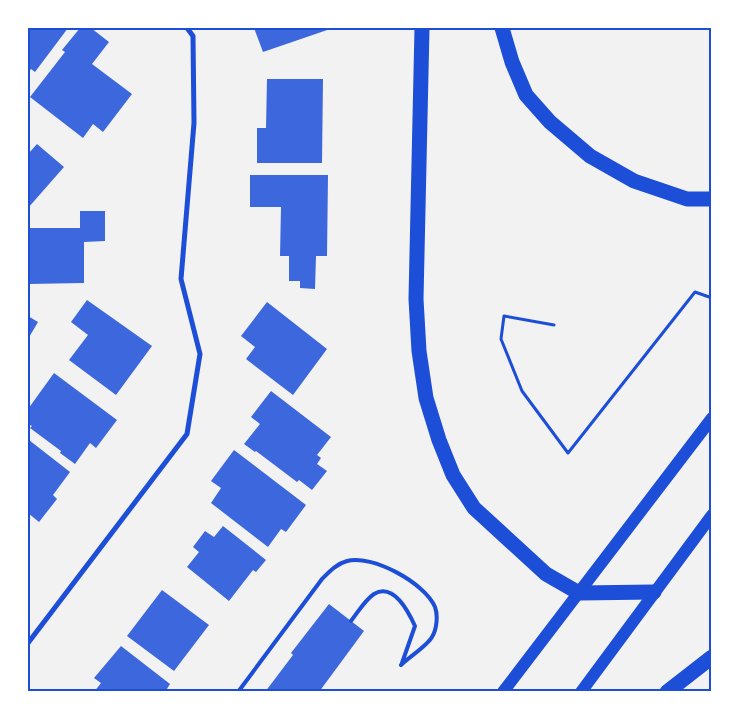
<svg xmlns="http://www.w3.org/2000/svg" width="739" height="719" font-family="Mulish,sans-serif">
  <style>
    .building { fill: #3d67dc }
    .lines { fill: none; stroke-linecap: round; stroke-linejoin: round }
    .path { stroke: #1d4ed8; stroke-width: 3 }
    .service { stroke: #1d4ed8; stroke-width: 4 }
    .minor { stroke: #1d4ed8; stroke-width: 5 }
    .primary { stroke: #1d4ed8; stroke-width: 12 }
    .motorway { stroke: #1d4ed8; stroke-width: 15 }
    .neatline { fill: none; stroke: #1d4ed8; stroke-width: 2 }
  </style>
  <rect width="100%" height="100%" fill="#f2f2f2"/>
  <path class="building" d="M 28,28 L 68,28 L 35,72 L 31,69 L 28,73 Z
    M 80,28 L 91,28 L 109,42 L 92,64 L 132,94 L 103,132 L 93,124 L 83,138 L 30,97 L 65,52 L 62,50 Z
    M 254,28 L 333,28 L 263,52 Z
    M 267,79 L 323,79 L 322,163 L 257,163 L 257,128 L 266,128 Z
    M 37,144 L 64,167 L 28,208 L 28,154 Z
    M 250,175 L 328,175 L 327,256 L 316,256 L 315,289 L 300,288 L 300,281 L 289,281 L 289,256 L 280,256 L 281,207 L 250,207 Z
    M 80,211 L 105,211 L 105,241 L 84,242 L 84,283 L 28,284 L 28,228 L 80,228 Z
    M 87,300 L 152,346 L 116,395 L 69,360 L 88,335 L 71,322 Z
    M 267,302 L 327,349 L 293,395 L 246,359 L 255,347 L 241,336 Z
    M 28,316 L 38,322 L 28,339 Z
    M 54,373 L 117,420 L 96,448 L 90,443 L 75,464 L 60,453 L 61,451 L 30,428 L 32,426 L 28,424 L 28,409 Z
    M 271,391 L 331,437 L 317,455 L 321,458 L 317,464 L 327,471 L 312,490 L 299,480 L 297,482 L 256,451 L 255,452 L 244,444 L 260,424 L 251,417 Z
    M 29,440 L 70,472 L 53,495 L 57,499 L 39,522 L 28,513 Z
    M 234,450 L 306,505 L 286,532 L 281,529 L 268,547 L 211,503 L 221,488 L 211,481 Z
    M 223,526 L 266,560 L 256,572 L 253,570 L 229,601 L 187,567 L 199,552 L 193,547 L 205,531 L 214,537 Z
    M 162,590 L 209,625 L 174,671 L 127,636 Z
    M 329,604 L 364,631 L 319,692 L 265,692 L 293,655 L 291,653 Z
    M 121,646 L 170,684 L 165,692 L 94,692 L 101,683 L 94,678 Z"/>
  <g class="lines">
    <path class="path" d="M 554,325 L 504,316 L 501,339 L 522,391 L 568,453 L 695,292 L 712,298"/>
    <path class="service" d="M 351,621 C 358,612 365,600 374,594 C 394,582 409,613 415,626 L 402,663
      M 238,692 L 322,579 C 329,572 336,564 347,561 C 372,554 425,583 435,607 C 438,615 437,629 432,637 C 427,646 409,657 401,665"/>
    <path class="minor" d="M 28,643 L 187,434 L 200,354 L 181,279 L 194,123 L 193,36 L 187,28"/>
    <path class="primary" d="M 503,692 L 712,418
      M 581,692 L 712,515"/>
    <path class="motorway" d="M 422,28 L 416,299 L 419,351 L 426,398 L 439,440 L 453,475 L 474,508 L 546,574 L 579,593 L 654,592
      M 502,28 L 512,62 L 526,95 L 550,122 L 590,156 L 634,181 L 687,199 L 712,199
      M 667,692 L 712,657"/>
  </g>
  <rect width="739" height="719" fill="none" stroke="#ffffff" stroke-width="58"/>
  <rect x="29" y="29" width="681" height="661" class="neatline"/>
</svg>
